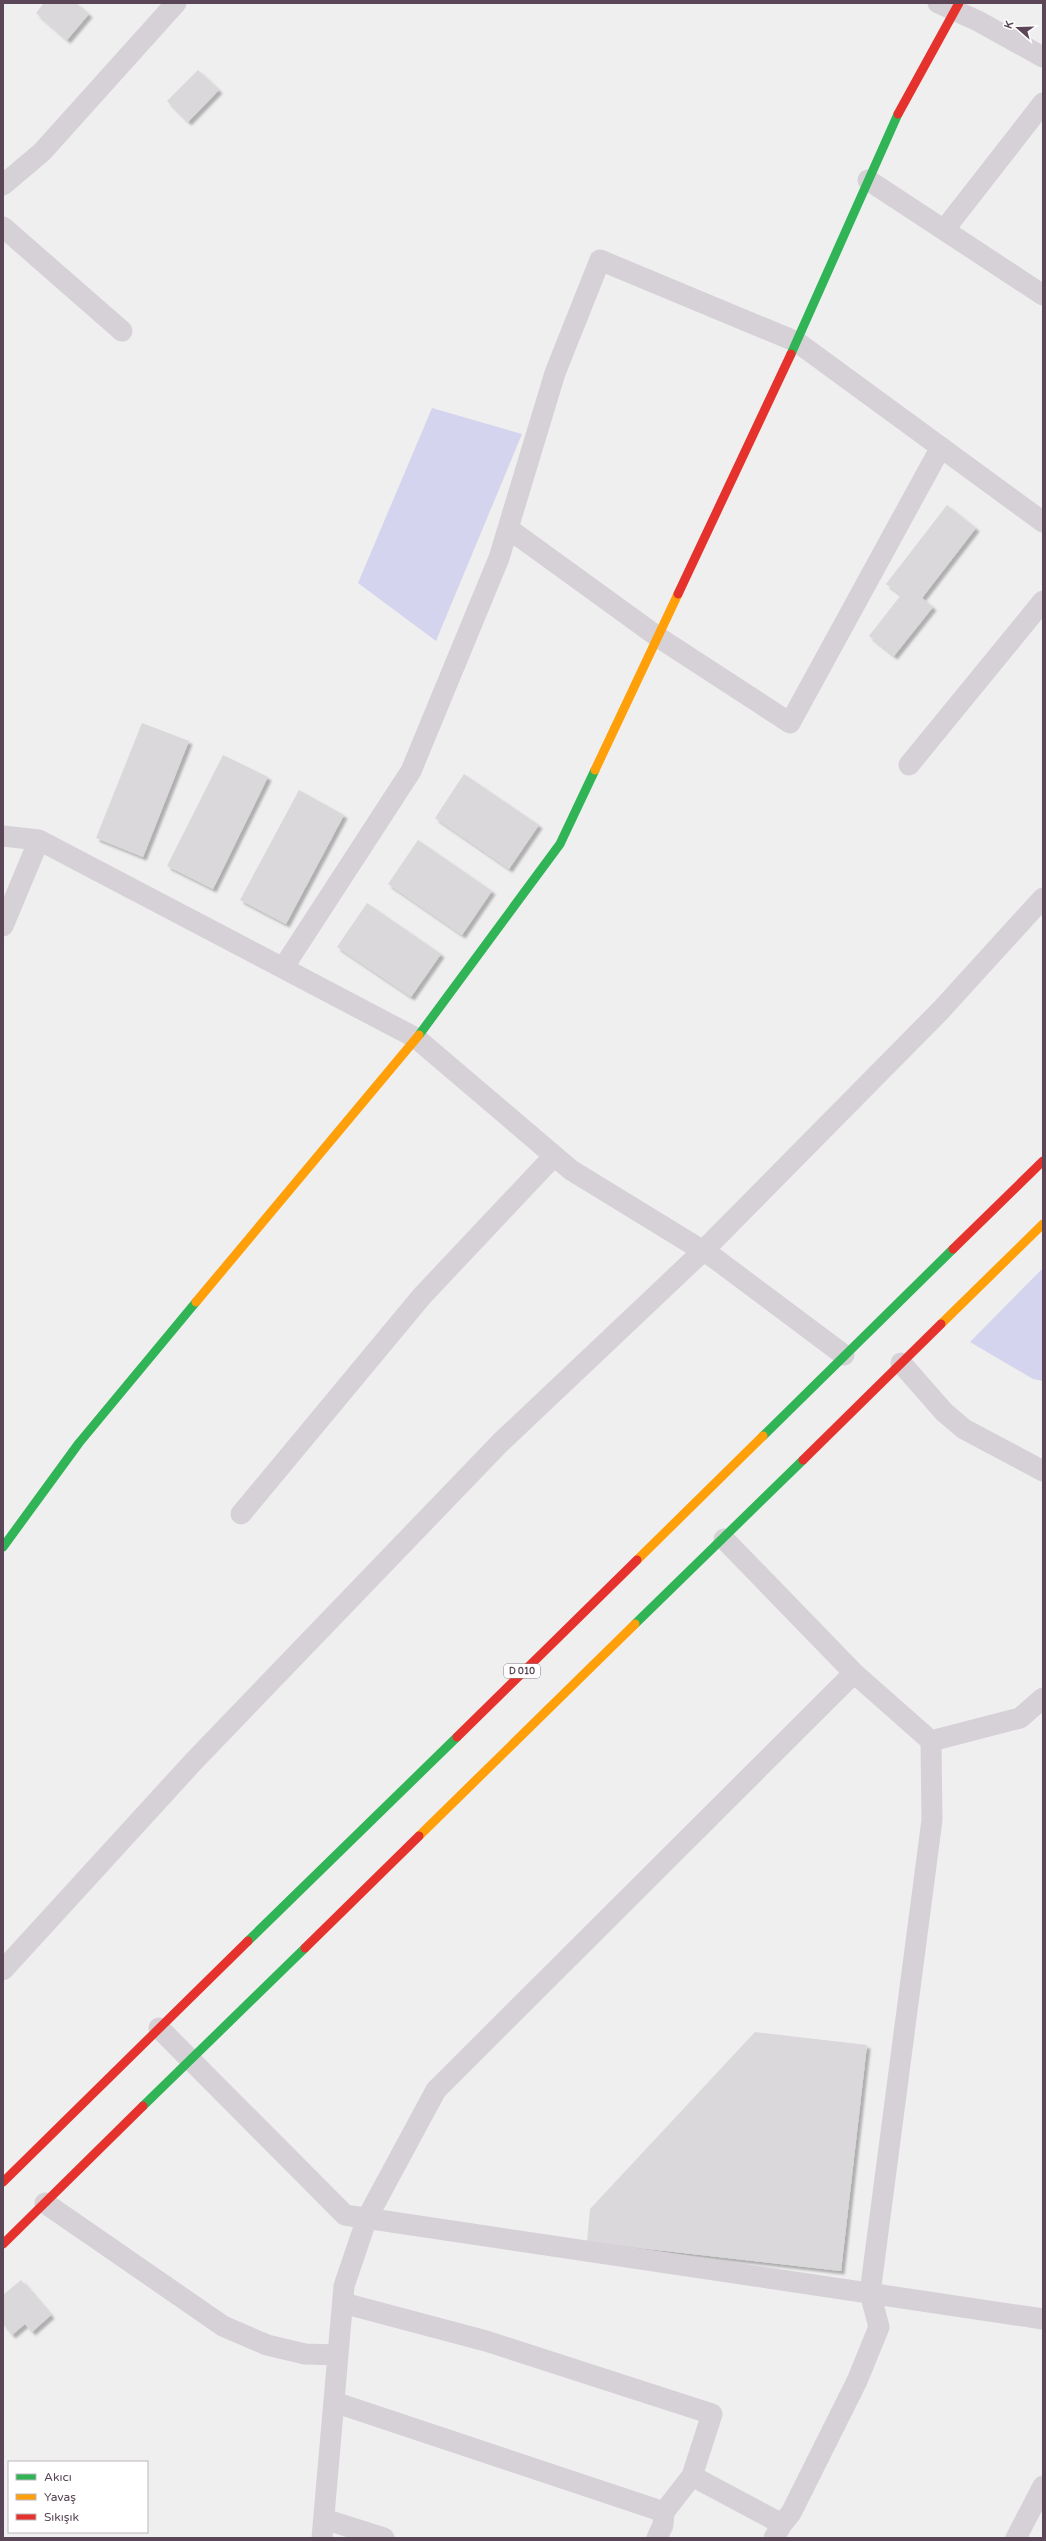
<svg xmlns="http://www.w3.org/2000/svg" width="1046" height="2541" font-family="'Varela Round',sans-serif">
  <style>
    .green { fill: #d5d4ee }
    .building { fill: #dad8da; filter: url(#shadow) }
    .lines { fill: none; stroke-linecap: round; stroke-linejoin: round }
    .street { stroke: #d6d1d6; stroke-width: 21 }
    .fast { stroke: #30b455; stroke-width: 9 }
    .slow { stroke: #ff9f0a; stroke-width: 9 }
    .jam { stroke: #e5322d; stroke-width: 9 }
    .labels { text-anchor: middle; stroke-width: 3; stroke-linejoin: round; paint-order: stroke }
    .shield { fill: #fff; stroke: #8c7e89; stroke-width: 1 }
    .shield-label { font-size: 9px; font-weight: bold; fill: #5a4657 }
  </style>
  <defs>
    <filter id="shadow"><feDropShadow dx="3.5" dy="3.5" stdDeviation="1" flood-color="#0004"/></filter>
  </defs>
  <rect width="100%" height="100%" fill="#efefef"/>
  <path class="green" d="M 432,408 L 522,434 L 436,641 L 358,583 Z
    M 1043,1268 L 1043,1381 L 1033,1379 L 970,1342 Z"/>
  <path class="building" d="M 44,3 L 76,3 L 89,14 L 67,40 L 36,13 Z
    M 198,70 L 219,90 L 188,122 L 167,101 Z
    M 947,505 L 976,528 L 922,598 L 933,607 L 894,656 L 869,636 L 901,595 L 886,584 Z
    M 142,723 L 189,741 L 143,857 L 96,838 Z
    M 223,755 L 268,777 L 213,889 L 167,866 Z
    M 464,774 L 539,825 L 509,869 L 435,818 Z
    M 299,790 L 344,815 L 286,924 L 240,900 Z
    M 418,840 L 492,891 L 462,935 L 388,884 Z
    M 367,903 L 441,954 L 411,997 L 337,947 Z
    M 755,2032 L 867,2045 L 841,2271 L 587,2242 L 590,2209 Z
    M 21,2280 L 51,2315 L 32,2332 L 25,2324 L 12,2335 L 3,2324 L 3,2295 Z"/>
  <g class="lines">
    <path class="street" d="M 938,3 L 978,21 L 1043,57
      M 868,180 L 1043,295
      M 3,185 L 42,152 L 176,3
      M 3,227 L 122,331
      M 944,230 L 1043,103
      M 509,529 L 658,637 L 790,723 L 941,447
      M 909,765 L 1043,601
      M 3,836 L 39,840 L 416,1038 L 571,1170 L 713,1257 L 844,1355
      M 3,926 L 39,840
      M 283,968 L 411,771 L 499,558 L 555,373 L 600,260 L 797,342 L 1043,522
      M 901,1363 L 944,1412 L 964,1429 L 1043,1471
      M 241,1514 L 422,1296 L 554,1156
      M 724,1539 L 854,1673 L 931,1741 L 932,1820 L 870,2293 L 879,2327 L 857,2381 L 791,2513 L 782,2524 L 774,2538
      M 931,1741 L 1020,1718 L 1043,1698
      M 3,1970 L 194,1761 L 500,1443 L 703,1251 L 941,1010 L 1043,898
      M 159,2028 L 345,2215 L 1043,2319
      M 45,2203 L 223,2326 L 267,2345 L 305,2354 L 338,2355
      M 343,2303 L 486,2341 L 712,2414 L 692,2476 L 664,2512 L 663,2525 L 657,2538
      M 334,2402 L 664,2512
      M 692,2476 L 782,2524
      M 324,2519 L 384,2538
      M 322,2538 L 344,2286 L 367,2218 L 436,2090 L 854,1673
      M 1016,2538 L 1043,2486"/>
    <path class="fast" d="M 791,354 L 898,114
      M 419,1035 L 560,844 L 595,770
      M 763,1436 L 953,1249
      M 3,1547 L 79,1443 L 196,1302
      M 635,1624 L 803,1460
      M 248,1941 L 457,1737
      M 143,2106 L 305,1948"/>
    <path class="slow" d="M 595,770 L 678,594
      M 196,1302 L 419,1035
      M 941,1324 L 1043,1224
      M 637,1560 L 763,1436
      M 419,1836 L 635,1624"/>
    <path class="jam" d="M 898,114 L 959,3
      M 678,594 L 791,354
      M 953,1249 L 1043,1161
      M 803,1460 L 941,1324
      M 457,1737 L 637,1560
      M 305,1948 L 419,1836
      M 3,2182 L 248,1941
      M 3,2244 L 143,2106"/>
  </g>
  <g class="labels">
    <rect class="shield" x="504" y="1664" width="36" height="14" rx="3"/>
    <g class="shield-label">
      <text x="522" y="1674">D 010</text>
    </g>
  </g>
  <rect width="1046" height="2541" fill="none" stroke="#5a4657" stroke-width="8"/>
  <rect x="8" y="2461" width="140" height="72" fill="#ffffff" stroke="#bdb5bc"/>
  <rect x="16" y="2474" width="20" height="6" fill="#30b455" stroke="#bdb5bc"/>
  <text x="44" y="2481" font-size="12" fill="#5a4657">Akıcı</text>
  <rect x="16" y="2494" width="20" height="6" fill="#ff9f0a" stroke="#bdb5bc"/>
  <text x="44" y="2501" font-size="12" fill="#5a4657">Yavaş</text>
  <rect x="16" y="2514" width="20" height="6" fill="#e5322d" stroke="#bdb5bc"/>
  <text x="44" y="2521" font-size="12" fill="#5a4657">Sıkışık</text>
  <g transform="translate(1018 28) rotate(290)" stroke="#ffffff" stroke-width="3" paint-order="stroke">
  <path d="M0-3L7 15L0 10L-7 15Z" fill="#5a4657"/>
  <text y="-6" font-size="11" font-weight="bold" text-anchor="middle" fill="#5a4657">K</text>
  </g>
</svg>
